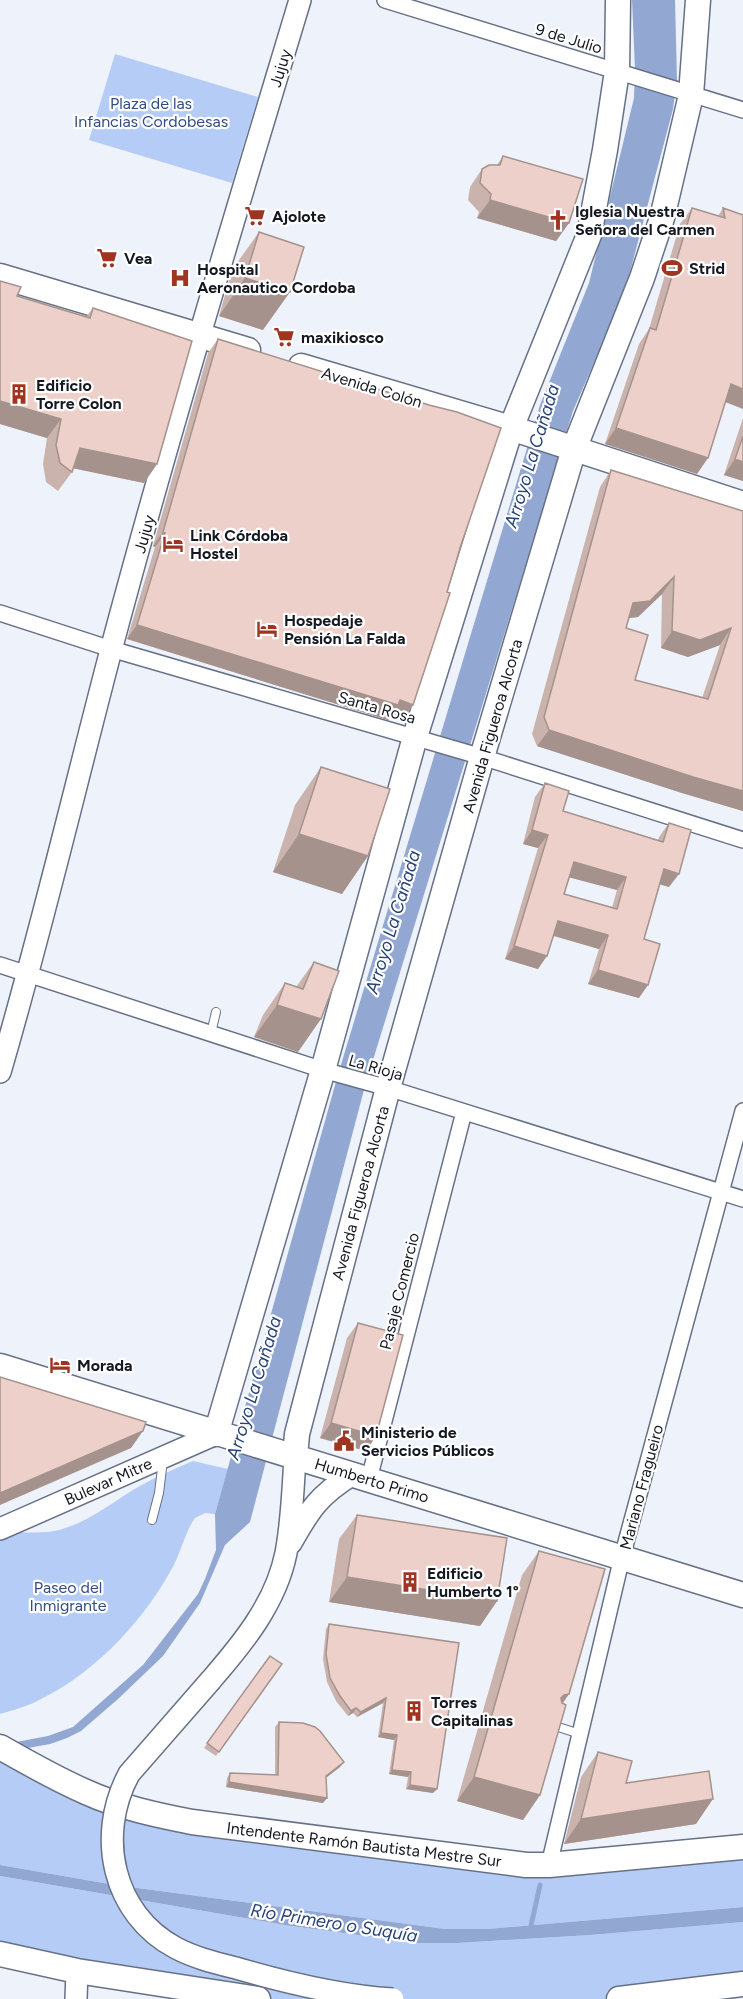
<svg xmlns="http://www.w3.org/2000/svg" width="743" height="1999" font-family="Figtree,sans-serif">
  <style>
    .green { fill: #b5ccf6 }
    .water { fill: #92a8d2 }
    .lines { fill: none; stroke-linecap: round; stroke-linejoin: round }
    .stream { stroke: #92a8d2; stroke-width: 5 }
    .lane-casing { stroke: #677185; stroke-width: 10 }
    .street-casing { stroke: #677185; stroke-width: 18 }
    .secondary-casing { stroke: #677185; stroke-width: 24 }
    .primary-casing { stroke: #677185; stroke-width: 27 }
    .lane { stroke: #fff; stroke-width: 8 }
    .street { stroke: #fff; stroke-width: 15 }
    .secondary { stroke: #fff; stroke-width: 21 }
    .primary { stroke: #fff; stroke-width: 24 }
    .secondary-bridge-casing { stroke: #677185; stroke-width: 24; stroke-linecap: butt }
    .secondary-bridge { stroke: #fff; stroke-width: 21 }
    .wall { fill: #cbb3ad; fill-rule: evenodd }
    .shaded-wall { fill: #a5928d }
    .building { fill: #ecd0c9; stroke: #a5928d; stroke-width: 1.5; fill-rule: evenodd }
    .labels { text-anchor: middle; stroke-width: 4.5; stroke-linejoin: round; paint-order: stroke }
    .street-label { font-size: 16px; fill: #141820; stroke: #fff }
    .park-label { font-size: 16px; fill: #324d83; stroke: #fff }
    .poi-label { font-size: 16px; font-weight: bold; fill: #141820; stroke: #fff; text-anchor: start }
    .water-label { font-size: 18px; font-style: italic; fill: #274277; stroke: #fff }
  </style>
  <rect width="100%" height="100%" fill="#eef2fb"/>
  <path class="green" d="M 115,54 L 258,97 L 232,183 L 89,140 Z
    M 193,1461 L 228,1469 L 215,1514 L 205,1513 L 195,1518 C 185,1532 180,1556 170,1572 C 139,1627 89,1678 31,1704 C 21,1708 10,1711 0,1714 L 0,1533 C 15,1532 31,1533 47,1532 C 80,1529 111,1503 138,1487 C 156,1477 174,1469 193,1461 Z
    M 0,1747 L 88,1793 L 526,1865 L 743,1847 L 743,1907 L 487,1929 L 445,1929 L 115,1885 L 0,1865 Z
    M 0,1876 L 291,1926 L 418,1943 L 458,1943 L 591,1935 L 743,1922 L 743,1984 L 619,1999 L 258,1999 L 0,1954 Z"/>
  <path class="water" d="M 632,0 L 675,0 L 677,80 L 673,109 L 625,291 L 573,411 L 365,1086 L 250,1522 L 225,1545 L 200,1603 L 163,1656 L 118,1699 L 81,1731 L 67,1738 L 50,1744 L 0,1753 L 0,1745 L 48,1736 L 73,1727 L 143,1665 L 198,1594 L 205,1579 L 216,1550 L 215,1514 L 337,1078 L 540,405 L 589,283 L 634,98 L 635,69 Z
    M 0,1865 L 115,1885 L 445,1929 L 487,1929 L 743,1907 L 743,1922 L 591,1935 L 458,1943 L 418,1943 L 291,1926 L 0,1876 Z"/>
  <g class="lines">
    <path class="stream" d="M 530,1930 L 540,1885"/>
    <g class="lane-casing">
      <path id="lane" d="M 211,1033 L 216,1012
        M 152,1520 L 159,1493 L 163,1460
        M 552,1725 L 580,1734"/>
    </g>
    <g class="street-casing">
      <path id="street" d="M 385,0 L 743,110
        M 0,613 L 111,649 L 482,757 L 743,840
        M 0,965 L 323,1070 L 388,1088 L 743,1199
        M 369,1479 L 464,1112
        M 549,1865 L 622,1557 L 743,1111"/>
    </g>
    <g class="secondary-casing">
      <path id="secondary" d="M 0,1072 C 41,932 74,791 111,650 C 169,432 235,216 300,0
        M 0,1529 L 216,1434
        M 291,1543 C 310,1509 319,1495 353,1474
        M 211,1680 C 243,1643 276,1603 286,1553 C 292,1522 293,1489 295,1457
        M 76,1999 L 77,1971"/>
    </g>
    <g class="primary-casing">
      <path id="primary" d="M 0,276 L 248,350
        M 301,366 L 511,428 L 743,504
        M 0,1366 L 743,1595
        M 216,1434 L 323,1070 L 415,737 L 511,428 L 589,235 L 605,150 L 617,71 L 618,0
        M 295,1457 L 297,1434 L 388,1088 L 482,757 L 574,449 L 642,278 L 662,218 L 691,95 L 698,0
        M 0,1747 C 28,1763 56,1779 86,1792 C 119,1807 156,1815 192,1822 L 526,1865 L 549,1865 L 743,1847
        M 0,1954 L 77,1971 L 258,1999
        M 619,1999 L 743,1984"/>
    </g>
    <use href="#lane" class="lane"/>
    <use href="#street" class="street"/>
    <use href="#secondary" class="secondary"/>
    <use href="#primary" class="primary"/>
    <g class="secondary-bridge-casing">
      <path id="secondary-bridge" d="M 211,1680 L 129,1774 C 96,1835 112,1914 176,1948 C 195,1958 216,1963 236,1968 C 287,1983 341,1996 393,1999"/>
    </g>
    <use href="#secondary-bridge" class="secondary-bridge"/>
  </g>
  <path class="wall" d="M 503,156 L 569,223 L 556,241 L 477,218 L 479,212 L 468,200 L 470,187 L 482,169 L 497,165 Z
    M 692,208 L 718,216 L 723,208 L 743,215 L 725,402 L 697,474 L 605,444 L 639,344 L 649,329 L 680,224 Z
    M 259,232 L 263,330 L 219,316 L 232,270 Z
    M 0,281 L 17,296 L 86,317 L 93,308 L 157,464 L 144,483 L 73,468 L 72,472 L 58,491 L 46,482 L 43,464 L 47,438 L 0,424 Z
    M 218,339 L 461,545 L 413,705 L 403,719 L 391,715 L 388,720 L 127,639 L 155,547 L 153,546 L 208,353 Z
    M 743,418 L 743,481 L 724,475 Z
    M 611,470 L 743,511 L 743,811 L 682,793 L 537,746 L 532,734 L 600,487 ZM 662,594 L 661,648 L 688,657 L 720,645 L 702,698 L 635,680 L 626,628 L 628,618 L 638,617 Z
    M 321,767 L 342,894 L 273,872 L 295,805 Z
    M 545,783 L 563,811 L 658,840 L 659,837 L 669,823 L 669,887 L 660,884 L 644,939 L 639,998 L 588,984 L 599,949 L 553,936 L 538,969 L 505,959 L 538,848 L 523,844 L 535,797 ZM 569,877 L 617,890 L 612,908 L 564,894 Z
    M 314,962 L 298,1052 L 254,1037 L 263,1015 L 285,983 L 296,987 Z
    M 358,1323 L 376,1436 L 366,1451 L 320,1438 L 347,1338 Z
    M 357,1515 L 497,1601 L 480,1626 L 329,1602 L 339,1539 Z
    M 539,1551 L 569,1694 L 563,1703 L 540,1795 L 523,1820 L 457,1801 L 522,1575 Z
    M 329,1624 L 459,1643 L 437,1789 L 433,1793 L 406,1789 L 408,1777 L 389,1774 L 394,1740 L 378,1737 L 383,1703 L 357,1717 L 353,1713 L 348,1716 L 336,1701 L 327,1682 L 323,1659 L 326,1629 Z
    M 270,1656 L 282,1664 L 216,1756 L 204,1748 Z
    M 279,1722 L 344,1762 L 340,1767 L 326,1778 L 327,1798 L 323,1803 L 226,1787 L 227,1778 L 230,1773 L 275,1775 L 275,1727 Z
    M 598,1752 L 626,1783 L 696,1824 L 564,1844 L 581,1777 Z"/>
  <path class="shaded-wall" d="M 490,200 L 569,223 L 556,241 L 477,218 Z
    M 245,278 L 290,292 L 263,330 L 219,316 Z
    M 731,384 L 743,389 L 743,409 L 720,400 Z
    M 0,401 L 61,419 L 47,438 L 0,424 Z
    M 616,428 L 708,458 L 697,474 L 605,444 Z
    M 80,448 L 157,464 L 144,483 L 67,467 Z
    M 735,459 L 743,462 L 743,481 L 724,475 Z
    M 163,532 L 165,533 L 155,547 L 153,546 Z
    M 674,577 L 662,594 L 638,617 L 621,619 L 633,603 Z
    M 137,625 L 400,700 L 413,705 L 403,719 L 391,715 L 388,720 L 127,639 Z
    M 731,628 L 720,645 L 688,657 L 661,648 L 672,631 Z
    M 549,730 L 743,791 L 743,811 L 682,793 L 537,746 Z
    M 532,830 L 548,835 L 538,848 L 523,844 Z
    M 299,834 L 368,856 L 342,894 L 273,872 Z
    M 574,862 L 626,877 L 617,890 L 564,876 Z
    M 664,869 L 679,874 L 669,887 L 655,883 Z
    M 558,921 L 608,935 L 599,949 L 548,934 Z
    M 514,946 L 547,956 L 538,969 L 505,959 Z
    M 598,970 L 648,985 L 639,998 L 588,984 Z
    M 277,1005 L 321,1019 L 298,1052 L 254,1037 Z
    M 331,1423 L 376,1436 L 366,1451 L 320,1438 Z
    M 143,1431 L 131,1448 L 0,1505 L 0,1493 Z
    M 347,1577 L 497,1601 L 480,1626 L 329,1602 Z
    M 569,1694 L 552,1718 L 547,1719 L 564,1695 Z
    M 386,1698 L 383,1703 L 357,1717 L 361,1712 Z
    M 356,1708 L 353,1713 L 348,1716 L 351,1711 Z
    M 381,1733 L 397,1735 L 394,1740 L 378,1737 Z
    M 344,1762 L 340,1767 L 323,1780 L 326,1776 Z
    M 392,1770 L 411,1772 L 408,1777 L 389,1774 Z
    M 474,1777 L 540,1795 L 523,1820 L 457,1801 Z
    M 229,1782 L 327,1798 L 323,1803 L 226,1787 Z
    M 410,1785 L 437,1789 L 433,1793 L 406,1789 Z
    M 713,1799 L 696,1824 L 564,1844 L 581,1819 Z"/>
  <path class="building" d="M 503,156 L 583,179 L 569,223 L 490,200 L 491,194 L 480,183 L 482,169 L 489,165 L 500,165 Z
    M 692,208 L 725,218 L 723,208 L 743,215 L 743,389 L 731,384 L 708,458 L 616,428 L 650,328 L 656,330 Z
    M 259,232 L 304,247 L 290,292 L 245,278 Z
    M 0,281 L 21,287 L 17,296 L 90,318 L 93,308 L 192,341 L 157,464 L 80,448 L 72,472 L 60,463 L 56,445 L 61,419 L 0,401 Z
    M 218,339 L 429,405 L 457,412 L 501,428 L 461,545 L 447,592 L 450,593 L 413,705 L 400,700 L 398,705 L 137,625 L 165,533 L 163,532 Z
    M 743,436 L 743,462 L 735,459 Z
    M 611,470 L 743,511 L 743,791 L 693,777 L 549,730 L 544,717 ZM 674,577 L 672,631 L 700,640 L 731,628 L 708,699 L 635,680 L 648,635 L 626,628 L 633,603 L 650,601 Z
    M 321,767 L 390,789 L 368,856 L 299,834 Z
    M 545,783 L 569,791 L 563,811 L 663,842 L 669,823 L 691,830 L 679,874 L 664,869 L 644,939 L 660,944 L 648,985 L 598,970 L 608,935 L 558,921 L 547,956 L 514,946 L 548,835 L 532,830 ZM 574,862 L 626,877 L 617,909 L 564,894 Z
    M 314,962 L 339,971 L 321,1019 L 277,1005 L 285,983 L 303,989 Z
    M 358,1323 L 403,1335 L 376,1436 L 331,1423 Z
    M 0,1377 L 146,1422 L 143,1431 L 0,1493 Z
    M 357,1515 L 507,1538 L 497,1601 L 347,1577 Z
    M 539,1551 L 605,1569 L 569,1694 L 564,1695 L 561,1698 L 562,1703 L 566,1705 L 540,1795 L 474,1777 Z
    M 329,1624 L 459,1643 L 437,1789 L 410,1785 L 411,1772 L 392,1770 L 397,1735 L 381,1733 L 386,1698 L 361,1712 L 356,1708 L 351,1711 L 340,1696 L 330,1678 L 326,1654 Z
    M 270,1656 L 282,1664 L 219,1752 L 207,1743 Z
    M 279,1722 L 303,1723 L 315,1727 L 320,1731 L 344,1762 L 326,1776 L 327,1798 L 229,1782 L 230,1773 L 278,1775 Z
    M 598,1752 L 632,1761 L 626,1783 L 709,1771 L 713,1799 L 581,1819 Z"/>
  <defs>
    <g id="supermarket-bare" transform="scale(1.62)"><path d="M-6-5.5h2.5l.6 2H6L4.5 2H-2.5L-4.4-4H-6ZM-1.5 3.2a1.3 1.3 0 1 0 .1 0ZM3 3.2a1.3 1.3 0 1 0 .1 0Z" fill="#9f3520" stroke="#fff" stroke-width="2.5" paint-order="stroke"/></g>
    <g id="church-bare" transform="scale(1.62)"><path d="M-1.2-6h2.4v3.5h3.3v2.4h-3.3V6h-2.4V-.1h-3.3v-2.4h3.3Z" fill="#9f3520" stroke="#fff" stroke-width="2.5" paint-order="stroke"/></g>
    <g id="stadium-bare" transform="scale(1.62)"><path d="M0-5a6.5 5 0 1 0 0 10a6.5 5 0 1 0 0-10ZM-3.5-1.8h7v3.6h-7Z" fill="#9f3520" stroke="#fff" stroke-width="2.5" paint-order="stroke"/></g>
    <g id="hospital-bare" transform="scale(1.62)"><path d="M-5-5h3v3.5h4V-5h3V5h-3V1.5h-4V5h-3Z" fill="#9f3520" stroke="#fff" stroke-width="2.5" paint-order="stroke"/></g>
    <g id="building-bare" transform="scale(1.62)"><path d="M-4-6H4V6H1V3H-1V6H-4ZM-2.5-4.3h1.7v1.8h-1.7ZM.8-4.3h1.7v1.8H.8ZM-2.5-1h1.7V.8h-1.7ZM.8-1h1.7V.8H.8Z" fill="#9f3520" stroke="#fff" stroke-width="2.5" paint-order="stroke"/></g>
    <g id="hotel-bare" transform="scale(1.62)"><path d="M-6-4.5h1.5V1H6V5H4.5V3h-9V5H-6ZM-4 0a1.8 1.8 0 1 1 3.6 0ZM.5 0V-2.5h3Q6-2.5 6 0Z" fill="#9f3520" stroke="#fff" stroke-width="2.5" paint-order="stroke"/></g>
    <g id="civic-bare" transform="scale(1.62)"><path d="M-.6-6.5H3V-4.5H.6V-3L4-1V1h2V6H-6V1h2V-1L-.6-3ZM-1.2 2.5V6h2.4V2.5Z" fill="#9f3520" stroke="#fff" stroke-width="2.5" paint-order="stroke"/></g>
  </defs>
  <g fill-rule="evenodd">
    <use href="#supermarket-bare" x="255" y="216"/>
    <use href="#church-bare" x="558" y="220"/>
    <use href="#supermarket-bare" x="107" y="258"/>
    <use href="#stadium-bare" x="672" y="268"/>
    <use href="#hospital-bare" x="180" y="278"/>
    <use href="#supermarket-bare" x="284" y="337"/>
    <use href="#building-bare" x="19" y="394"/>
    <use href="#hotel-bare" x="173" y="544"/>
    <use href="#hotel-bare" x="267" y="629"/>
    <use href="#hotel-bare" x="60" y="1365"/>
    <use href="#civic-bare" x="344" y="1441"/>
    <use href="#building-bare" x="410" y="1582"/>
    <use href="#building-bare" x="414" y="1711"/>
  </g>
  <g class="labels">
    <g class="street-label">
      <text transform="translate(569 38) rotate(17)" y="6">9 de Julio</text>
      <text transform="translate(280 68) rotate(-73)" y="6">Jujuy</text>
      <text transform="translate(372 387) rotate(17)" y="6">Avenida Colón</text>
      <text transform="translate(144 534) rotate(-74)" y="6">Jujuy</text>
      <text transform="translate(377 707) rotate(16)" y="6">Santa Rosa</text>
      <text transform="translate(492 726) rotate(-74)" y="6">Avenida Figueroa Alcorta</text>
      <text transform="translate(376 1067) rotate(16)" y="6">La Rioja</text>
      <text transform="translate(360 1193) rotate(-75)" y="6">Avenida Figueroa Alcorta</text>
      <text transform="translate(399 1291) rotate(-76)" y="6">Pasaje Comercio</text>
      <text transform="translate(372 1480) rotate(17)" y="6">Humberto Primo</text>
      <text transform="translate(108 1481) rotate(-24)" y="6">Bulevar Mitre</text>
      <text transform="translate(641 1487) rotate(-75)" y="6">Mariano Fragueiro</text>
      <text transform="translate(364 1844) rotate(7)" y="6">Intendente Ramón Bautista Mestre Sur</text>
    </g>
    <g class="park-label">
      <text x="151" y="109">Plaza de las<tspan x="151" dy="18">Infancias Cordobesas</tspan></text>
      <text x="68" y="1593">Paseo del<tspan x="68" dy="18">Inmigrante</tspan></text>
    </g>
    <g class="poi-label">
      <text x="575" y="217">Iglesia Nuestra<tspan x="575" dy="18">Señora del Carmen</tspan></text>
      <text x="272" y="222">Ajolote</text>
      <text x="124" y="264">Vea</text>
      <text x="689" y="274">Strid</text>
      <text x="197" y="275">Hospital<tspan x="197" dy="18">Aeronautico Cordoba</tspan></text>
      <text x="301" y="343">maxikiosco</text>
      <text x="36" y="391">Edificio<tspan x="36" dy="18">Torre Colon</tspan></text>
      <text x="190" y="541">Link Córdoba<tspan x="190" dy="18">Hostel</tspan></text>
      <text x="284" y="626">Hospedaje<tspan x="284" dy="18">Pensión La Falda</tspan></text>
      <text x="77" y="1371">Morada</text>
      <text x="361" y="1438">Ministerio de<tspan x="361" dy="18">Servicios Públicos</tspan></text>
      <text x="427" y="1579">Edificio<tspan x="427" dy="18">Humberto 1°</tspan></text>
      <text x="431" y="1708">Torres<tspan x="431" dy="18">Capitalinas</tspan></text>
    </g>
    <g class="water-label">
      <text transform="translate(532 456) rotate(-73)" y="6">Arroyo La Cañada</text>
      <text transform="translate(393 922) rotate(-73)" y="6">Arroyo La Cañada</text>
      <text transform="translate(254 1388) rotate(-73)" y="6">Arroyo La Cañada</text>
      <text transform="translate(334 1923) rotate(9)" y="6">Río Primero o Suquía</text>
    </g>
  </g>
</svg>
